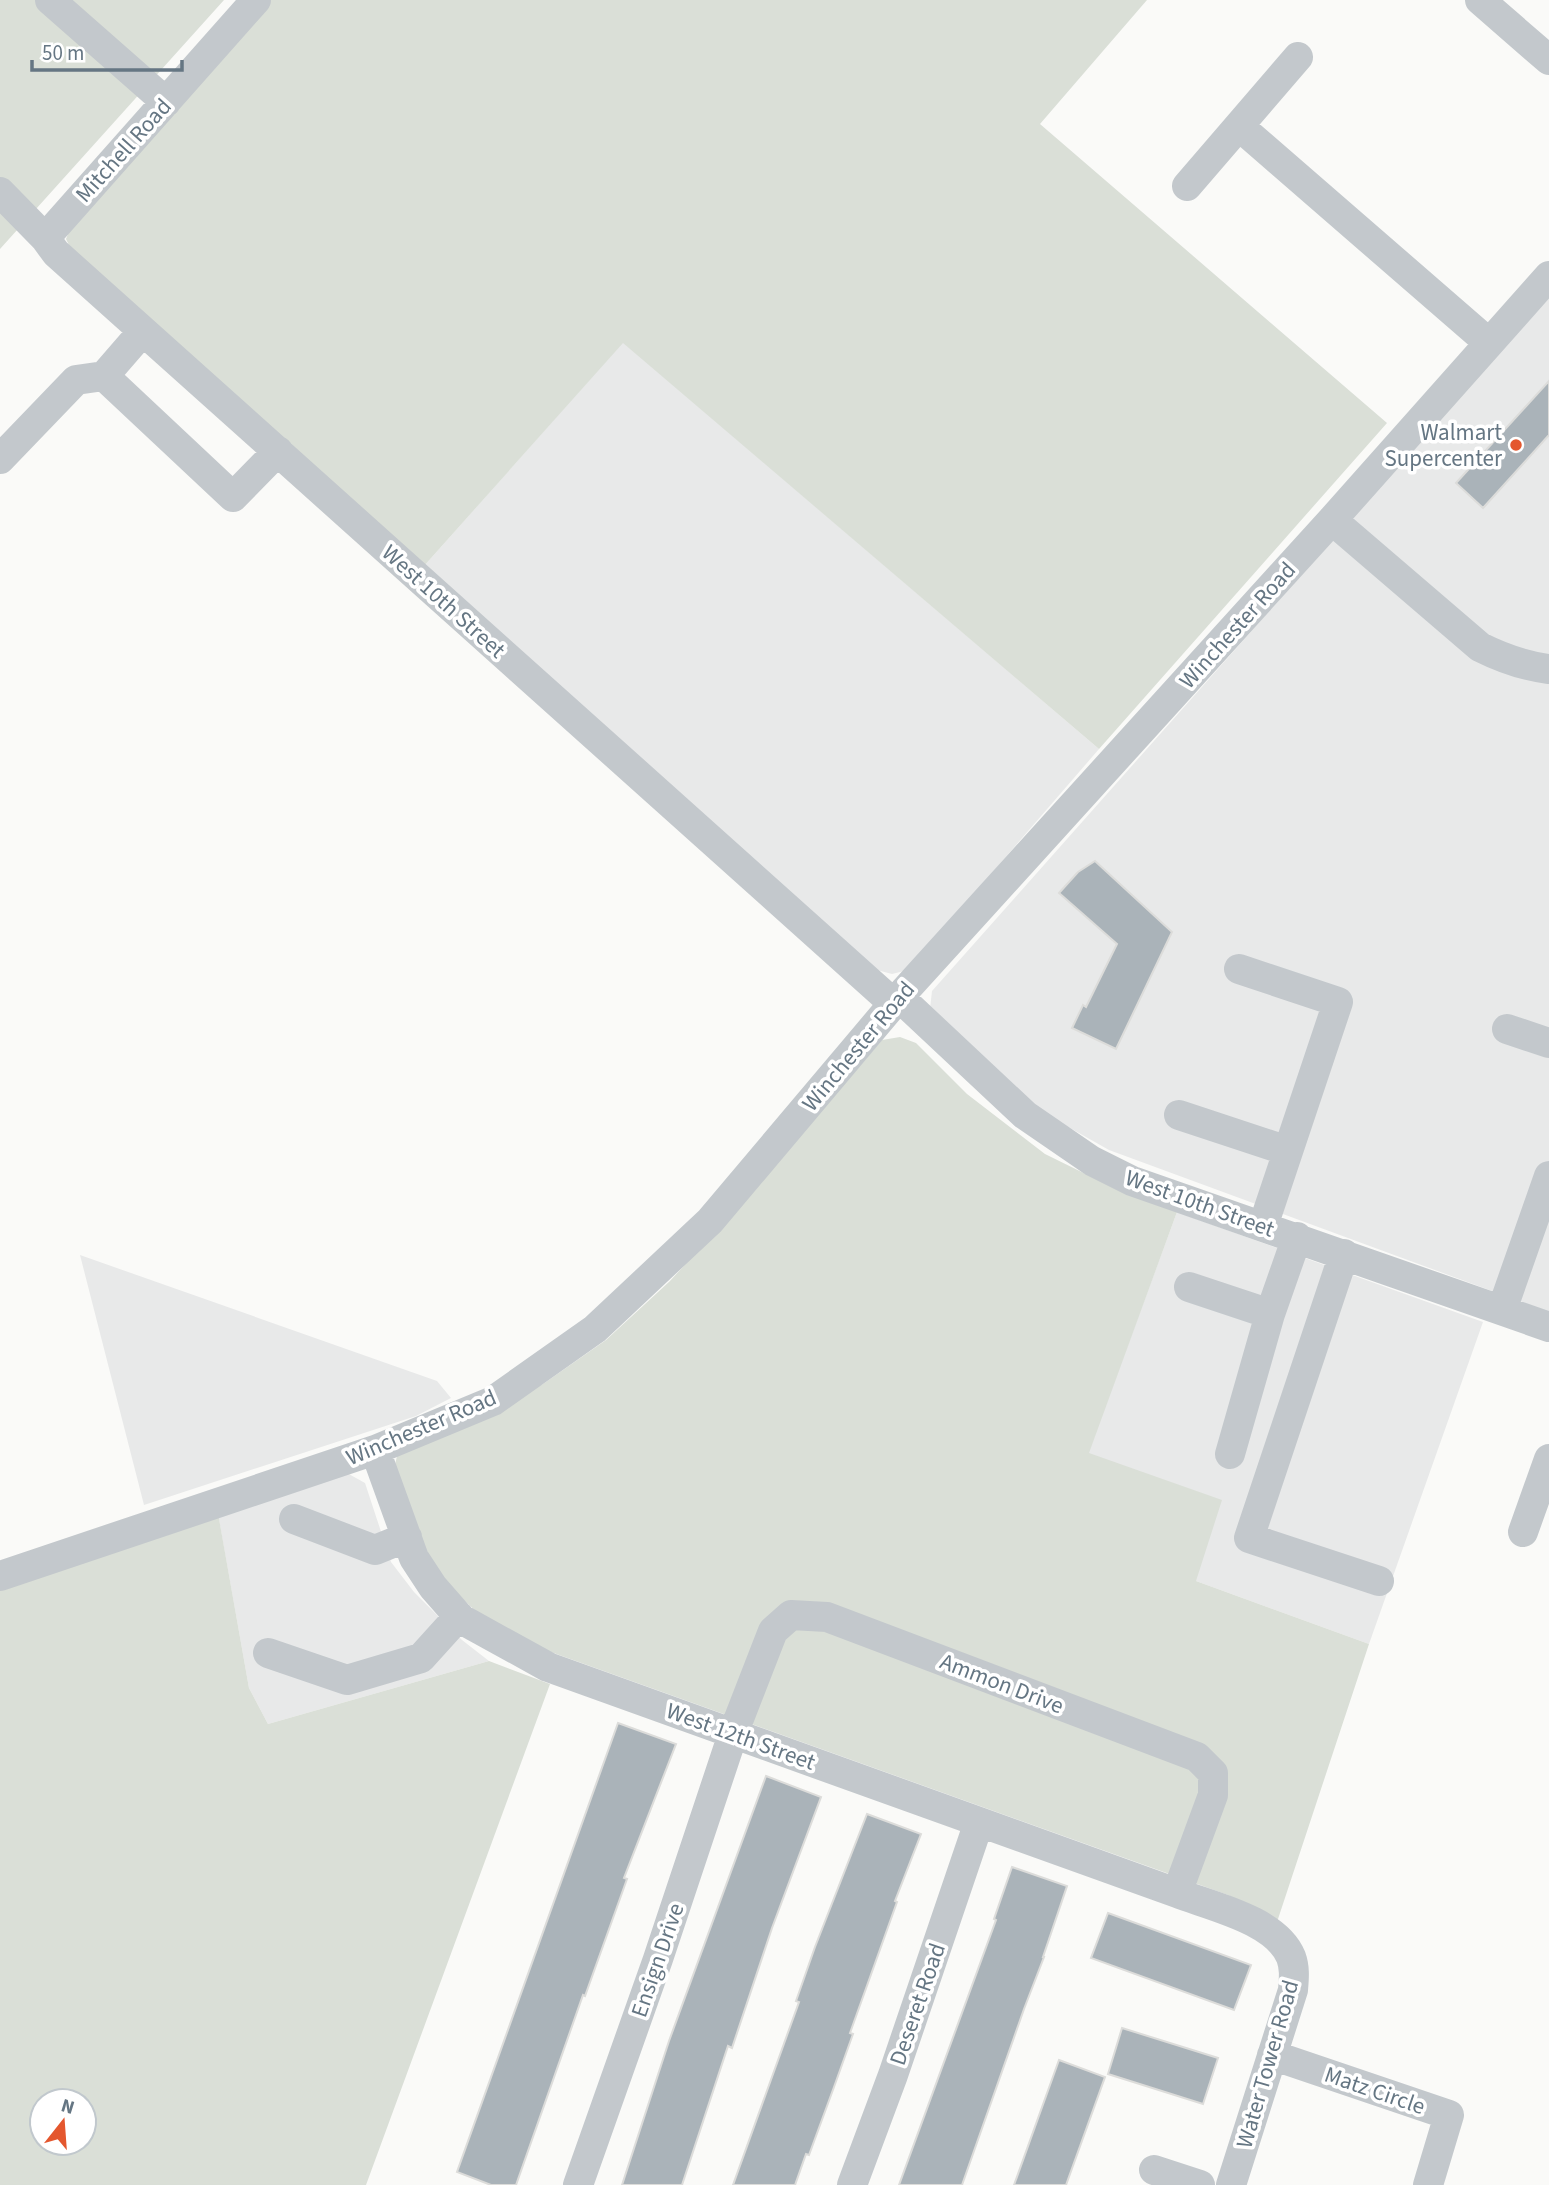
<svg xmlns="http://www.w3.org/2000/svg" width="1549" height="2185" font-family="'Source Sans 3',sans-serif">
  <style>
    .built { fill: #e8e9e9 }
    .green { fill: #dadfd7; fill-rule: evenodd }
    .building { fill: #aab3b9; stroke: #dcdcda; stroke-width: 2 }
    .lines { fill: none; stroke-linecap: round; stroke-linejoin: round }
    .minor { stroke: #c3c8cc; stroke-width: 30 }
    .poi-dot { fill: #e4572e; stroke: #fff; stroke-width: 2.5 }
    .labels { text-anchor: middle; stroke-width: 7; stroke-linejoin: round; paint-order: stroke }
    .street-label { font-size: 23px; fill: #657683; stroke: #fff }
    .poi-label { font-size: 23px; fill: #657683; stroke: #fff; text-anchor: end }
  </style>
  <rect width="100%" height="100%" fill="#fafaf8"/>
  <path class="built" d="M 1549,296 L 1549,1312 L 1109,1150 L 1047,1115 L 930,1009 L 932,991 Z
    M 623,342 L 1099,749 L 908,970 L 892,974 L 877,970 L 424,566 Z
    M 1177,1212 L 1483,1322 L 1369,1644 L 1196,1581 L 1088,1453 Z
    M 80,1255 L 437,1381 L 451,1398 L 416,1416 L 144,1505 Z
    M 347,1473 L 365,1483 L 391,1562 L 414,1592 L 462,1640 L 489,1661 L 268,1724 L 249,1688 L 218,1514 Z"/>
  <path class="green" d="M 0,0 L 224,0 L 0,249 Z
    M 271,0 L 1147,0 L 1040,124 L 1387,423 L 1099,749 L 623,343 L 424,566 L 73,253 L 66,239 L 73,222 Z
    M 900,1037 L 916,1043 L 967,1094 L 1045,1154 L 1106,1184 L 1177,1212 L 1089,1453 L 1222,1500 L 1196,1581 L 1369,1644 L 1277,1922 L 1228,1895 L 523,1642 L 480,1615 L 445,1583 L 422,1551 L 393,1474 L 397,1456 L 543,1384 L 606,1340 L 670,1281 L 755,1188 L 882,1040 Z
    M 218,1513 L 249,1688 L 268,1724 L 489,1661 L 550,1684 L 366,2185 L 0,2185 L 0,1590 ZM 42,2101 L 84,2101 L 84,2143 L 42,2143 Z"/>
  <path class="building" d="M 1549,381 L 1549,435 L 1483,508 L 1456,483 Z
    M 1095,861 L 1172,932 L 1116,1049 L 1072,1028 L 1083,1005 L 1086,1007 L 1117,944 L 1059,893 L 1078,872 Z
    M 618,1723 L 676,1744 L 624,1878 L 627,1879 L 585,1996 L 583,1995 L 516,2185 L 491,2185 L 457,2172 Z
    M 766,1776 L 821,1797 L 772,1928 L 732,2048 L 728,2046 L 682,2185 L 622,2185 L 669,2041 Z
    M 867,1814 L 921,1834 L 895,1901 L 897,1902 L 850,2033 L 853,2034 L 834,2087 L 809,2155 L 806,2154 L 795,2185 L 733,2185 L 799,2002 L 796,2001 L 815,1947 Z
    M 1012,1867 L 1067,1886 L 1043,1957 L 1044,1957 L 1024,2009 L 962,2185 L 899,2185 L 996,1920 L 994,1919 Z
    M 1108,1913 L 1251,1965 L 1234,2010 L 1091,1958 Z
    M 1122,2028 L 1218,2058 L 1203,2104 L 1108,2074 Z
    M 1059,2060 L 1105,2077 L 1066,2185 L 1014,2185 Z"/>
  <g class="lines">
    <path class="minor" d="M 50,0 L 166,102
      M 1480,0 L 1549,60
      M 1239,126 L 1489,343
      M 1187,186 L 1298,57
      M 0,192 L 45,238 L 56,253 L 893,1003
      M 45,238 L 256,0
      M 104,376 L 233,497 L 278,451
      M 0,459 L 76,380 L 104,376 L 143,331
      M 1332,520 L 1480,647 C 1502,658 1524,666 1549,669
      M 1239,969 L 1338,1002 L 1263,1226
      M 899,997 L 1025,1115 L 1092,1161 L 1132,1181 L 1549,1327
      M 1507,1029 L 1549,1043
      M 1179,1115 L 1288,1151
      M 1344,1254 L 1249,1538 L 1379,1581
      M 1189,1287 L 1270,1314
      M 1502,1310 L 1549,1176
      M 375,1450 L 414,1558 L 433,1587 L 461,1619 L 548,1667 L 1177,1893 C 1211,1906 1276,1920 1291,1957 C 1295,1968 1294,1978 1293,1990 L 1231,2185
      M 1230,1454 L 1270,1314 L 1297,1237
      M 294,1519 L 375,1550 L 407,1537
      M 1523,1532 L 1549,1459
      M 0,1576 L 375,1450 L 493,1401 L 595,1329 L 710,1221 L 899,997 L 1332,520 L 1549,276
      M 268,1653 L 347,1680 L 421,1658 L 459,1616
      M 1272,2055 L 1449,2115 L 1428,2185
      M 1154,2170 L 1200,2185
      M 578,2185 L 658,1959 L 733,1734 L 773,1631 L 791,1615 L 827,1617 L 1197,1757 L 1213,1773 L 1213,1795 L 1177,1893
      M 852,2185 L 893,2075 L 979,1822"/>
  </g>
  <circle class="poi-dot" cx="1516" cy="445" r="7"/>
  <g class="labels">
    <g class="street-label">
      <text transform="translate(123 150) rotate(-48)" y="8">Mitchell Road</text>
      <text transform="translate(444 601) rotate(42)" y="8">West 10th Street</text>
      <text transform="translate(1237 625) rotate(-48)" y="8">Winchester Road</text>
      <text transform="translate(858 1046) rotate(-50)" y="8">Winchester Road</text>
      <text transform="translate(1200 1203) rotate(20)" y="8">West 10th Street</text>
      <text transform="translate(421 1427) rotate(-23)" y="8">Winchester Road</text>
      <text transform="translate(1002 1683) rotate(21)" y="8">Ammon Drive</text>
      <text transform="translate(741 1736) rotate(20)" y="8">West 12th Street</text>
      <text transform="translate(657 1960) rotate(-71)" y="8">Ensign Drive</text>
      <text transform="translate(917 2004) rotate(-71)" y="8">Deseret Road</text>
      <text transform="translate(1267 2064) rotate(-74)" y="8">Water Tower Road</text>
      <text transform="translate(1375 2090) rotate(19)" y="8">Matz Circle</text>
    </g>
    <g class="poi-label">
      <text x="1502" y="440">Walmart<tspan x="1502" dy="26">Supercenter</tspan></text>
    </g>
  </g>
  <g transform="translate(63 2122) rotate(17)"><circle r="33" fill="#ffffff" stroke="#c1c8cd" stroke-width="2"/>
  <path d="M0-5L12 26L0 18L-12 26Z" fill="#e4572e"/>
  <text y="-10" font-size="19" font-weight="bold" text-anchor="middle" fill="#657683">N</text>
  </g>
  <path d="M32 60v10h150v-10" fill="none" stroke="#657683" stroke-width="3.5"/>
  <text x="42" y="60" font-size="21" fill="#657683" stroke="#ffffff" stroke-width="5" paint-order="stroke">50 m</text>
</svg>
